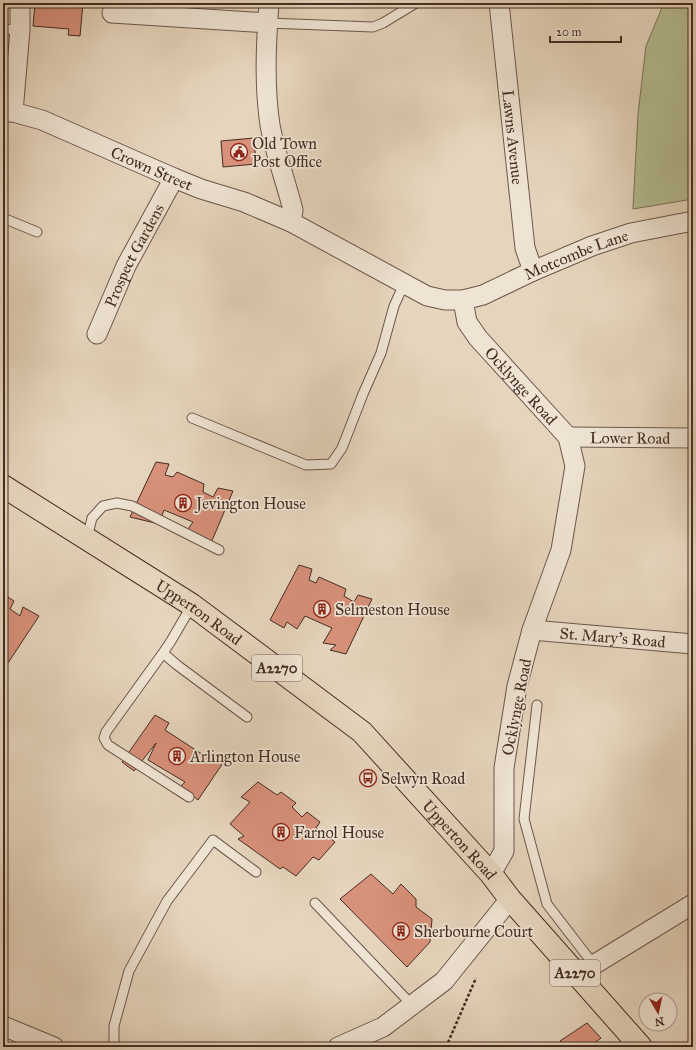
<svg xmlns="http://www.w3.org/2000/svg" width="696" height="1050" font-family="'IM FELL Great Primer',serif">
  <style>
    .green { fill: #b4bd92; stroke: #7c745a }
    .building { fill: #d8917a; stroke: #442c23 }
    .lines { fill: none; stroke-linecap: round; stroke-linejoin: round }
    .lane-casing { stroke: #6c564a; stroke-width: 11 }
    .street-casing { stroke: #6c564a; stroke-width: 21 }
    .primary-casing { stroke: #442c23; stroke-width: 24 }
    .path { stroke: #442c23; stroke-width: 2.5; stroke-dasharray: 3 2; stroke-linecap: butt }
    .lane { stroke: #efe4d4; stroke-width: 9 }
    .street { stroke: #efe4d4; stroke-width: 19 }
    .primary { stroke: #e6d5bd; stroke-width: 22 }
    .labels { text-anchor: middle; stroke-width: 3.5; stroke-linejoin: round; paint-order: stroke }
    .shield { fill: #efe4d4; stroke: #776358; stroke-width: 1 }
    .shield-label { font-size: 15px; font-weight: bold; fill: #442c23 }
    .street-label { font-size: 16px; fill: #442c23; stroke: #efe4d4 }
    .poi-label { font-size: 16px; fill: #442c23; stroke: #efe4d4; text-anchor: start }
  </style>
  <rect width="100%" height="100%" fill="#e6d5bd"/>
  <filter id="stains"><feTurbulence type="fractalNoise" baseFrequency=".005" numOctaves="4"/><feColorMatrix values="0 0 0 0 .2 0 0 0 0 .09 0 0 0 0 .02 0 0 0 .5 -.17"/></filter>
  <radialGradient id="worn" r=".72"><stop offset=".6" stop-color="#630" stop-opacity="0"/><stop offset="1" stop-color="#630" stop-opacity=".3"/></radialGradient>
  <path class="green" d="M 664,3 L 693,3 L 693,199 L 633,209 L 638,114 L 646,46 Z"/>
  <path class="building" d="M 35,3 L 83,3 L 80,36 L 68,35 L 69,29 L 33,26 Z
    M 254,138 L 256,164 L 223,167 L 221,141 Z
    M 156,462 L 169,464 L 165,475 L 173,477 L 177,472 L 204,484 L 203,492 L 213,497 L 218,488 L 233,491 L 211,543 L 184,535 L 193,522 L 164,510 L 159,524 L 130,517 Z
    M 299,565 L 312,569 L 309,580 L 316,583 L 319,577 L 346,589 L 344,596 L 354,602 L 358,595 L 372,599 L 346,654 L 330,650 L 336,645 L 323,643 L 332,628 L 305,616 L 297,629 L 287,622 L 284,628 L 270,620 Z
    M 3,594 L 14,601 L 10,609 L 20,616 L 23,607 L 39,616 L 4,669 L 3,669 Z
    M 155,715 L 169,723 L 165,730 L 208,758 L 213,753 L 225,760 L 198,800 L 181,786 L 185,782 L 148,760 L 156,743 L 134,771 L 122,762 Z
    M 258,782 L 277,795 L 281,792 L 296,803 L 292,807 L 302,817 L 307,812 L 320,822 L 316,828 L 335,842 L 319,860 L 313,857 L 296,876 L 283,867 L 280,869 L 238,839 L 244,836 L 230,824 L 250,802 L 241,797 Z
    M 371,874 L 393,894 L 401,884 L 416,899 L 416,907 L 432,919 L 430,942 L 407,967 L 340,899 Z
    M 587,1023 L 601,1038 L 589,1047 L 568,1047 L 560,1041 Z"/>
  <g class="lines">
    <g class="lane-casing">
      <path id="lane" d="M 268,23 L 373,27 L 383,23 L 416,3
        M 3,29 L 20,30
        M 3,218 L 37,232
        M 192,418 L 306,465 L 331,464 L 342,448 L 363,394 L 381,353 L 394,306 L 404,284
        M 87,538 L 92,518 L 103,506 L 117,503 L 132,506 L 219,550
        M 192,605 L 171,641 L 163,653 L 177,665 L 247,717
        M 163,653 L 106,732 L 104,738 L 108,745 L 189,797
        M 537,705 L 524,819 L 547,904 L 594,965
        M 315,903 L 412,1005
        M 114,1047 L 114,1026 L 129,971 L 167,901 L 213,840 L 256,872"/>
    </g>
    <g class="street-casing">
      <g id="street">
        <path d="M 269,3 C 266,43 264,85 270,125 C 275,153 286,182 293,210 L 291,222"/>
        <path id="s1" d="M 499,3 L 525,248 L 533,271"/>
        <path d="M 112,13 L 268,23"/>
        <path id="s2" d="M 3,112 L 13,112 L 42,120 L 174,178 L 201,189 L 244,202 L 291,222 L 427,296 L 445,300 L 463,300 L 483,295 L 533,271 L 592,246 L 631,233 L 693,221"/>
        <path d="M 13,112 L 20,30 L 20,3"/>
        <path id="s3" d="M 463,300 L 467,322 L 478,338 L 568,437 L 575,466 L 561,550 L 532,630 L 517,686 L 504,768 L 504,851 L 491,874"/>
        <path id="s4" d="M 97,334 L 126,266 L 174,178"/>
        <path id="s5" d="M 568,437 L 693,438"/>
        <path id="s6" d="M 532,630 L 693,644"/>
        <path d="M 577,975 L 693,904"/>
        <path d="M 3,1026 L 54,1047"/>
        <path d="M 338,1047 L 383,1027 L 444,981 L 510,899"/>
      </g>
    </g>
    <g class="primary-casing">
      <g id="primary">
        <path id="s7" d="M 3,486 L 192,605 L 362,732 L 491,874 L 510,899 L 641,1047"/>
      </g>
    </g>
    <path class="path" d="M 446,1047 L 476,978"/>
    <use href="#lane" class="lane"/>
    <use href="#street" class="street"/>
    <use href="#primary" class="primary"/>
  </g>
  <defs>
    <g id="civic-ring" transform="scale(0.9)"><circle r="9.5" fill="#efe4d4" stroke="#8f2418" stroke-width="1.5"/><path d="M-.6-6.5H3V-4.5H.6V-3L4-1V1h2V6H-6V1h2V-1L-.6-3ZM-1.2 2.5V6h2.4V2.5Z" fill="#8f2418"/></g>
    <g id="building-ring" transform="scale(0.9)"><circle r="9.5" fill="#efe4d4" stroke="#8f2418" stroke-width="1.5"/><path d="M-4-6H4V6H1V3H-1V6H-4ZM-2.5-4.3h1.7v1.8h-1.7ZM.8-4.3h1.7v1.8H.8ZM-2.5-1h1.7V.8h-1.7ZM.8-1h1.7V.8H.8Z" fill="#8f2418"/></g>
    <g id="bus-ring" transform="scale(0.9)"><circle r="9.5" fill="#efe4d4" stroke="#8f2418" stroke-width="1.5"/><path d="M-5-6H5V4H4V6H2V4H-2V6H-4V4H-5ZM-3.5-4V0h7V-4ZM-3.5 1.2v1.5H-2V1.2ZM2 1.2v1.5H3.5V1.2Z" fill="#8f2418"/></g>
  </defs>
  <g fill-rule="evenodd">
    <use href="#civic-ring" x="239" y="152"/>
    <use href="#building-ring" x="183" y="503"/>
    <use href="#building-ring" x="322" y="609"/>
    <use href="#building-ring" x="177" y="756"/>
    <use href="#bus-ring" x="368" y="778"/>
    <use href="#building-ring" x="281" y="832"/>
    <use href="#building-ring" x="401" y="931"/>
  </g>
  <g class="labels">
    <g class="shield">
      <rect x="252" y="655" width="50" height="26" rx="3"/>
      <rect x="550" y="960" width="50" height="26" rx="3"/>
    </g>
    <g class="shield-label">
      <text x="277" y="673">A2270</text>
      <text x="575" y="978">A2270</text>
    </g>
    <g class="street-label">
      <text dy="6" stroke="none"><textPath href="#s1" startOffset="135">Lawns Avenue</textPath></text>
      <text dy="6" stroke="none"><textPath href="#s2" startOffset="160">Crown Street</textPath></text>
      <text dy="6" stroke="none"><textPath href="#s2" startOffset="623">Motcombe Lane</textPath></text>
      <text dy="6" stroke="none"><textPath href="#s4" startOffset="87">Prospect Gardens</textPath></text>
      <text dy="6" stroke="none"><textPath href="#s3" startOffset="106">Ocklynge Road</textPath></text>
      <text dy="6" stroke="none"><textPath href="#s5" startOffset="62">Lower Road</textPath></text>
      <text dy="6" stroke="none"><textPath href="#s7" startOffset="233">Upperton Road</textPath></text>
      <text dy="6" stroke="none"><textPath href="#s6" startOffset="81">St. Mary's Road</textPath></text>
      <text transform="translate(516 707) rotate(-79)" y="6">Ocklynge Road</text>
      <text dy="6" stroke="none"><textPath href="#s7" startOffset="581">Upperton Road</textPath></text>
    </g>
    <g class="poi-label">
      <text x="252" y="149">Old Town<tspan x="252" dy="18">Post Office</tspan></text>
      <text x="196" y="509">Jevington House</text>
      <text x="335" y="615">Selmeston House</text>
      <text x="190" y="762">Arlington House</text>
      <text x="381" y="784">Selwyn Road</text>
      <text x="294" y="838">Farnol House</text>
      <text x="414" y="937">Sherbourne Court</text>
    </g>
  </g>
  <rect width="696" height="1050" fill="none" stroke="#e6d5bd" stroke-width="16"/>
  <rect x="4" y="4" width="688" height="1042" fill="none" stroke="#442c23" stroke-width="2"/>
  <rect x="8" y="8" width="680" height="1034" fill="none" stroke="#442c23"/>
  <g transform="translate(658 1012) rotate(171)"><circle r="19" fill="#efe4d4" stroke="#ab9a8d"/>
  <path d="M0-3L7 15L0 10L-7 15Z" fill="#8f2418"/>
  <text y="-6" font-size="11" font-weight="bold" text-anchor="middle" fill="#442c23">N</text>
  </g>
  <path d="M550 36v6h71v-6" fill="none" stroke="#442c23" stroke-width="2"/>
  <text x="556" y="36" font-size="12" fill="#442c23" stroke="#efe4d4" stroke-width="3" paint-order="stroke">20 m</text>
  <rect width="100%" height="100%" filter="url(#stains)"/>
  <rect width="100%" height="100%" fill="url(#worn)"/>
</svg>
